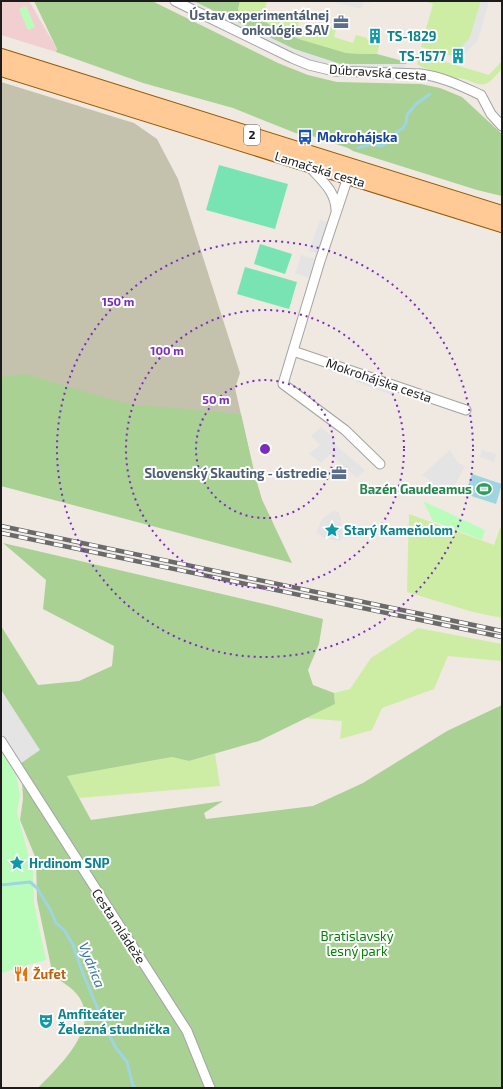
<svg xmlns="http://www.w3.org/2000/svg" width="503" height="1089" font-family="'Exo 2',sans-serif">
  <style>
    .commercial { fill: #f1cfd0 }
    .construction { fill: #c4c2ac }
    .grass { fill: #cceda3 }
    .forest { fill: #a9d193 }
    .park { fill: #bafdbb }
    .pitch { fill: #79e4b3 }
    .parking { fill: #e4e4e4 }
    .water { fill: #9ed5e0 }
    .lines { fill: none; stroke-linecap: round; stroke-linejoin: round }
    .stream { stroke: #9ed5e0; stroke-width: 3 }
    .street-casing { stroke: #a3a3a3; stroke-width: 11 }
    .primary-casing { stroke: #955900; stroke-width: 16 }
    .street { stroke: #fff; stroke-width: 9 }
    .primary { stroke: #ffca96; stroke-width: 14 }
    .rail-casing { stroke: #6a6a6a; stroke-width: 4.5 }
    .rail { stroke: #fff; stroke-width: 3; stroke-dasharray: 9; stroke-linecap: butt }
    .ring { fill: none; stroke: #7b2cbf; stroke-width: 2; stroke-dasharray: 2 4 }
    .labels { text-anchor: middle; stroke-width: 4; stroke-linejoin: round; paint-order: stroke }
    .shield { fill: #fff; stroke: #606060; stroke-width: 1 }
    .shield-label { font-size: 12px; font-weight: bold; fill: #1c1c1c }
    .service-label { font-size: 13px; font-weight: bold; fill: #4e5e75; stroke: #fff; text-anchor: end }
    .culture-label { font-size: 13px; font-weight: bold; fill: #0d838f; stroke: #fff; text-anchor: start }
    .street-label { font-size: 13px; fill: #1c1c1c; stroke: #fff }
    .transit-label { font-size: 13px; font-weight: bold; fill: #164399; stroke: #fff; text-anchor: start }
    .leisure-label { font-size: 13px; font-weight: bold; fill: #27864d; stroke: #fff; text-anchor: end }
    .park-label { font-size: 13px; fill: #048106; stroke: #fff }
    .food-label { font-size: 13px; font-weight: bold; fill: #c56008; stroke: #fff; text-anchor: start }
    .water-label { font-size: 14px; font-style: italic; fill: #3e77a2; stroke: #fff }
    .centre { fill: #7b2cbf; stroke: #fff; stroke-width: 2 }
    .ring-label { font-size: 12px; text-anchor: middle; font-weight: bold; fill: #7b2cbf; stroke: #fff; stroke-width: 4; stroke-linejoin: round; paint-order: stroke }
  </style>
  <rect width="100%" height="100%" fill="#efe9e1"/>
  <path class="commercial" d="M 1,1 L 29,1 L 57,49 L 56,52 L 1,35 Z"/>
  <path class="construction" d="M 1,82 L 134,123 L 157,139 L 178,179 L 240,373 L 235,388 L 255,476 L 262,500 L 273,523 L 1,486 Z"/>
  <path class="grass" d="M 240,1 L 267,1 L 263,18 L 283,23 L 285,15 L 300,19 L 298,27 L 318,33 L 321,25 L 336,29 L 334,37 L 353,43 L 356,35 L 367,38 L 367,40 L 380,43 L 377,54 L 362,54 L 346,53 L 328,48 L 302,40 L 284,33 L 260,19 L 253,21 L 239,13 L 238,9 Z
    M 424,1 L 481,1 L 470,38 L 453,56 L 421,47 L 433,4 Z
    M 422,55 L 489,75 L 502,61 L 502,69 C 498,73 493,79 489,82 C 478,90 466,75 456,79 L 422,67 L 417,64 L 419,57 Z
    M 409,514 L 494,545 L 500,528 L 502,528 L 502,618 L 473,612 L 407,592 Z
    M 418,628 L 502,644 L 502,661 L 448,656 L 434,689 L 382,708 L 372,730 L 340,739 L 342,721 L 306,718 L 335,704 L 334,693 L 350,689 L 371,658 Z
    M 215,754 L 220,786 L 79,798 L 67,776 L 172,757 L 189,761 Z"/>
  <path class="forest" d="M 34,1 L 152,1 L 278,63 L 308,75 L 337,82 L 421,84 L 440,88 L 462,97 L 502,134 L 502,196 L 477,190 L 353,151 L 348,148 L 312,136 L 298,134 L 233,108 L 143,83 L 56,52 L 57,49 Z
    M 193,1 L 240,1 L 238,9 L 239,13 L 253,21 L 260,19 L 284,33 L 302,40 L 346,53 L 362,54 L 377,54 L 403,61 L 407,64 L 340,64 L 294,49 Z
    M 25,374 L 127,404 L 241,414 L 255,476 L 262,500 L 292,563 L 1,486 L 1,377 Z
    M 3,543 L 273,606 L 323,619 L 319,644 L 308,670 L 313,685 L 334,693 L 335,704 L 259,741 L 189,761 L 172,757 L 67,776 L 91,820 L 223,801 L 204,813 L 206,819 L 313,806 L 363,783 L 447,731 L 502,705 L 502,1088 L 38,1088 C 60,1065 107,1023 73,990 C 67,985 60,980 53,976 L 37,900 L 36,859 L 20,820 L 23,799 L 21,763 L 39,750 L 1,690 L 1,626 L 38,685 L 79,681 L 112,666 L 114,646 L 43,609 L 46,580 Z"/>
  <path class="park" d="M 26,6 L 35,27 L 28,30 L 19,9 Z
    M 423,501 L 485,530 L 482,540 L 433,521 Z
    M 1,749 L 15,770 L 20,795 L 17,812 L 33,872 L 34,903 L 46,960 L 1,973 Z"/>
  <path class="pitch" d="M 219,165 L 288,184 L 275,229 L 206,210 Z
    M 260,244 L 292,254 L 285,274 L 254,264 Z
    M 245,267 L 297,282 L 289,309 L 237,294 Z"/>
  <path class="parking" d="M 182,1 L 193,1 L 294,49 L 340,64 L 407,64 L 402,70 L 343,70 L 297,58 Z
    M 331,1 L 371,1 L 371,3 L 364,2 L 361,9 Z
    M 481,1 L 489,1 L 478,40 L 462,56 L 457,52 L 470,38 Z
    M 320,220 L 327,222 L 317,253 L 309,251 Z
    M 301,255 L 315,259 L 309,278 L 295,273 Z
    M 358,376 L 394,389 L 392,395 L 356,382 Z
    M 321,427 L 335,439 L 334,444 L 365,470 L 357,478 L 330,454 L 321,463 L 309,454 L 320,445 L 311,436 Z
    M 450,450 L 458,463 L 465,466 L 451,492 L 444,489 L 443,492 L 429,490 L 431,481 L 422,475 Z
    M 482,450 L 496,454 L 494,462 L 480,457 Z
    M 333,511 L 338,512 L 341,517 L 341,529 L 344,535 L 340,541 L 324,538 L 316,533 L 322,519 Z
    M 1,690 L 40,750 L 21,763 L 1,732 Z"/>
  <path class="water" d="M 472,474 L 502,484 L 496,504 L 465,494 Z"/>
  <g class="lines">
    <path class="stream" d="M 358,148 L 371,144 L 382,146 L 385,144 L 392,135 L 403,128 L 406,123 L 407,115 L 416,104 L 430,94
      M 1,885 L 30,882 L 37,888 L 51,911 L 56,923 L 65,931 L 73,945 L 82,971 L 107,1031 L 116,1048 L 127,1062 L 133,1086 L 136,1088"/>
    <g class="street-casing">
      <path id="street" d="M 175,1 L 292,58 L 309,65 L 334,71 L 421,74 C 443,77 461,86 481,95 L 491,114 L 502,126
        M 309,166 C 320,179 336,191 336,210
        M 348,177 L 320,261 L 283,384 L 345,430 L 380,464
        M 293,351 L 466,410
        M 1,741 L 187,1031 L 210,1088"/>
    </g>
    <g class="primary-casing">
      <path id="primary" d="M 1,56 L 502,213
        M 1,69 L 502,225"/>
    </g>
    <use href="#street" class="street"/>
    <use href="#primary" class="primary"/>
    <g class="rail-casing">
      <path id="rail" d="M 1,526 L 502,631
        M 1,533 L 502,637"/>
    </g>
    <use href="#rail" class="rail"/>
  </g>
  <g class="ring">
    <circle cx="265" cy="449" r="69"/>
    <circle cx="265" cy="449" r="139"/>
    <circle cx="265" cy="449" r="208"/>
  </g>
  <defs>
    <g id="office-bare" transform="scale(1.2)"><path d="M-6-3h4V-5.5h4V-3h4V5H-6ZM-1-4.5V-3h2v-1.5ZM-6 0V1H6V0Z" fill="#5c6f8a" stroke="#fff" stroke-width="2.5" paint-order="stroke"/></g>
    <g id="building-bare" transform="scale(1.2)"><path d="M-4-6H4V6H1V3H-1V6H-4ZM-2.5-4.3h1.7v1.8h-1.7ZM.8-4.3h1.7v1.8H.8ZM-2.5-1h1.7V.8h-1.7ZM.8-1h1.7V.8H.8Z" fill="#0f9aa8" stroke="#fff" stroke-width="2.5" paint-order="stroke"/></g>
    <g id="bus-bare" transform="scale(1.2)"><path d="M-5-6H5V4H4V6H2V4H-2V6H-4V4H-5ZM-3.5-4V0h7V-4ZM-3.5 1.2v1.5H-2V1.2ZM2 1.2v1.5H3.5V1.2Z" fill="#1a4fb4" stroke="#fff" stroke-width="2.5" paint-order="stroke"/></g>
    <g id="stadium-bare" transform="scale(1.2)"><path d="M0-5a6.5 5 0 1 0 0 10a6.5 5 0 1 0 0-10ZM-3.5-1.8h7v3.6h-7Z" fill="#2e9e5b" stroke="#fff" stroke-width="2.5" paint-order="stroke"/></g>
    <g id="sight-bare" transform="scale(1.2)"><path d="M0-6L1.8-2.2L6-1.7L2.9 1.2L3.7 5.4L0 3.3L-3.7 5.4L-2.9 1.2L-6-1.7L-1.8-2.2Z" fill="#0f9aa8" stroke="#fff" stroke-width="2.5" paint-order="stroke"/></g>
    <g id="restaurant-bare" transform="scale(1.2)"><path d="M-5-6h1v4h1v-4h1v4h1v-4h1v5L-1.5 .5V6h-2V.5L-5-1ZM5-6V6H3V1.5H1.5Q1.5-4 5-6Z" fill="#e8710a" stroke="#fff" stroke-width="2.5" paint-order="stroke"/></g>
    <g id="theatre-bare" transform="scale(1.2)"><path d="M-5-5.5Q0-4 5-5.5V0Q5 5 0 6Q-5 5-5 0ZM-3.3-2.5H-1v1.5H-3.3ZM1-2.5H3.3v1.5H1ZM-2.8 1Q0 5.5 2.8 1Z" fill="#0f9aa8" stroke="#fff" stroke-width="2.5" paint-order="stroke"/></g>
  </defs>
  <g fill-rule="evenodd">
    <use href="#office-bare" x="341" y="22"/>
    <use href="#building-bare" x="375" y="36"/>
    <use href="#building-bare" x="458" y="56"/>
    <use href="#bus-bare" x="305" y="137"/>
    <use href="#office-bare" x="339" y="473"/>
    <use href="#stadium-bare" x="484" y="489"/>
    <use href="#sight-bare" x="332" y="530"/>
    <use href="#sight-bare" x="17" y="863"/>
    <use href="#restaurant-bare" x="21" y="974"/>
    <use href="#theatre-bare" x="46" y="1021"/>
  </g>
  <g class="labels">
    <rect class="shield" x="244" y="125" width="16" height="20" rx="3"/>
    <g class="shield-label">
      <text x="252" y="139">2</text>
    </g>
    <g class="service-label">
      <text x="329" y="20">Ústav experimentálnej<tspan x="329" dy="15">onkológie SAV</tspan></text>
      <text x="327" y="478">Slovenský Skauting - ústredie</text>
    </g>
    <g class="culture-label">
      <text x="387" y="41">TS-1829</text>
      <text x="446" y="61" text-anchor="end">TS-1577</text>
      <text x="344" y="535">Starý Kameňolom</text>
      <text x="29" y="868">Hrdinom SNP</text>
      <text x="58" y="1019">Amfiteáter<tspan x="58" dy="15">Železná studnička</tspan></text>
    </g>
    <g class="street-label">
      <text transform="translate(378 72) rotate(4)" y="5">Dúbravská cesta</text>
      <text transform="translate(320 169) rotate(17)" y="5">Lamačská cesta</text>
      <text transform="translate(379 380) rotate(19)" y="5">Mokrohájska cesta</text>
      <text transform="translate(119 926) rotate(57)" y="5">Cesta mládeže</text>
    </g>
    <g class="transit-label">
      <text x="317" y="142">Mokrohájska</text>
    </g>
    <g class="leisure-label">
      <text x="472" y="494">Bazén Gaudeamus</text>
    </g>
    <g class="park-label">
      <text x="357" y="941">Bratislavský<tspan x="357" dy="15">lesný park</tspan></text>
    </g>
    <g class="food-label">
      <text x="33" y="979">Žufet</text>
    </g>
    <g class="water-label">
      <text transform="translate(92 965) rotate(68)" y="5">Vydrica</text>
    </g>
  </g>
  <circle cx="265" cy="449" r="6" class="centre"/>
  <g class="ring-label">
    <text x="118" y="306">150 m</text>
    <text x="167" y="355">100 m</text>
    <text x="216" y="404">50 m</text>
  </g>
  <rect width="503" height="1089" fill="none" stroke="#1c1c1c" stroke-width="4"/>
</svg>
